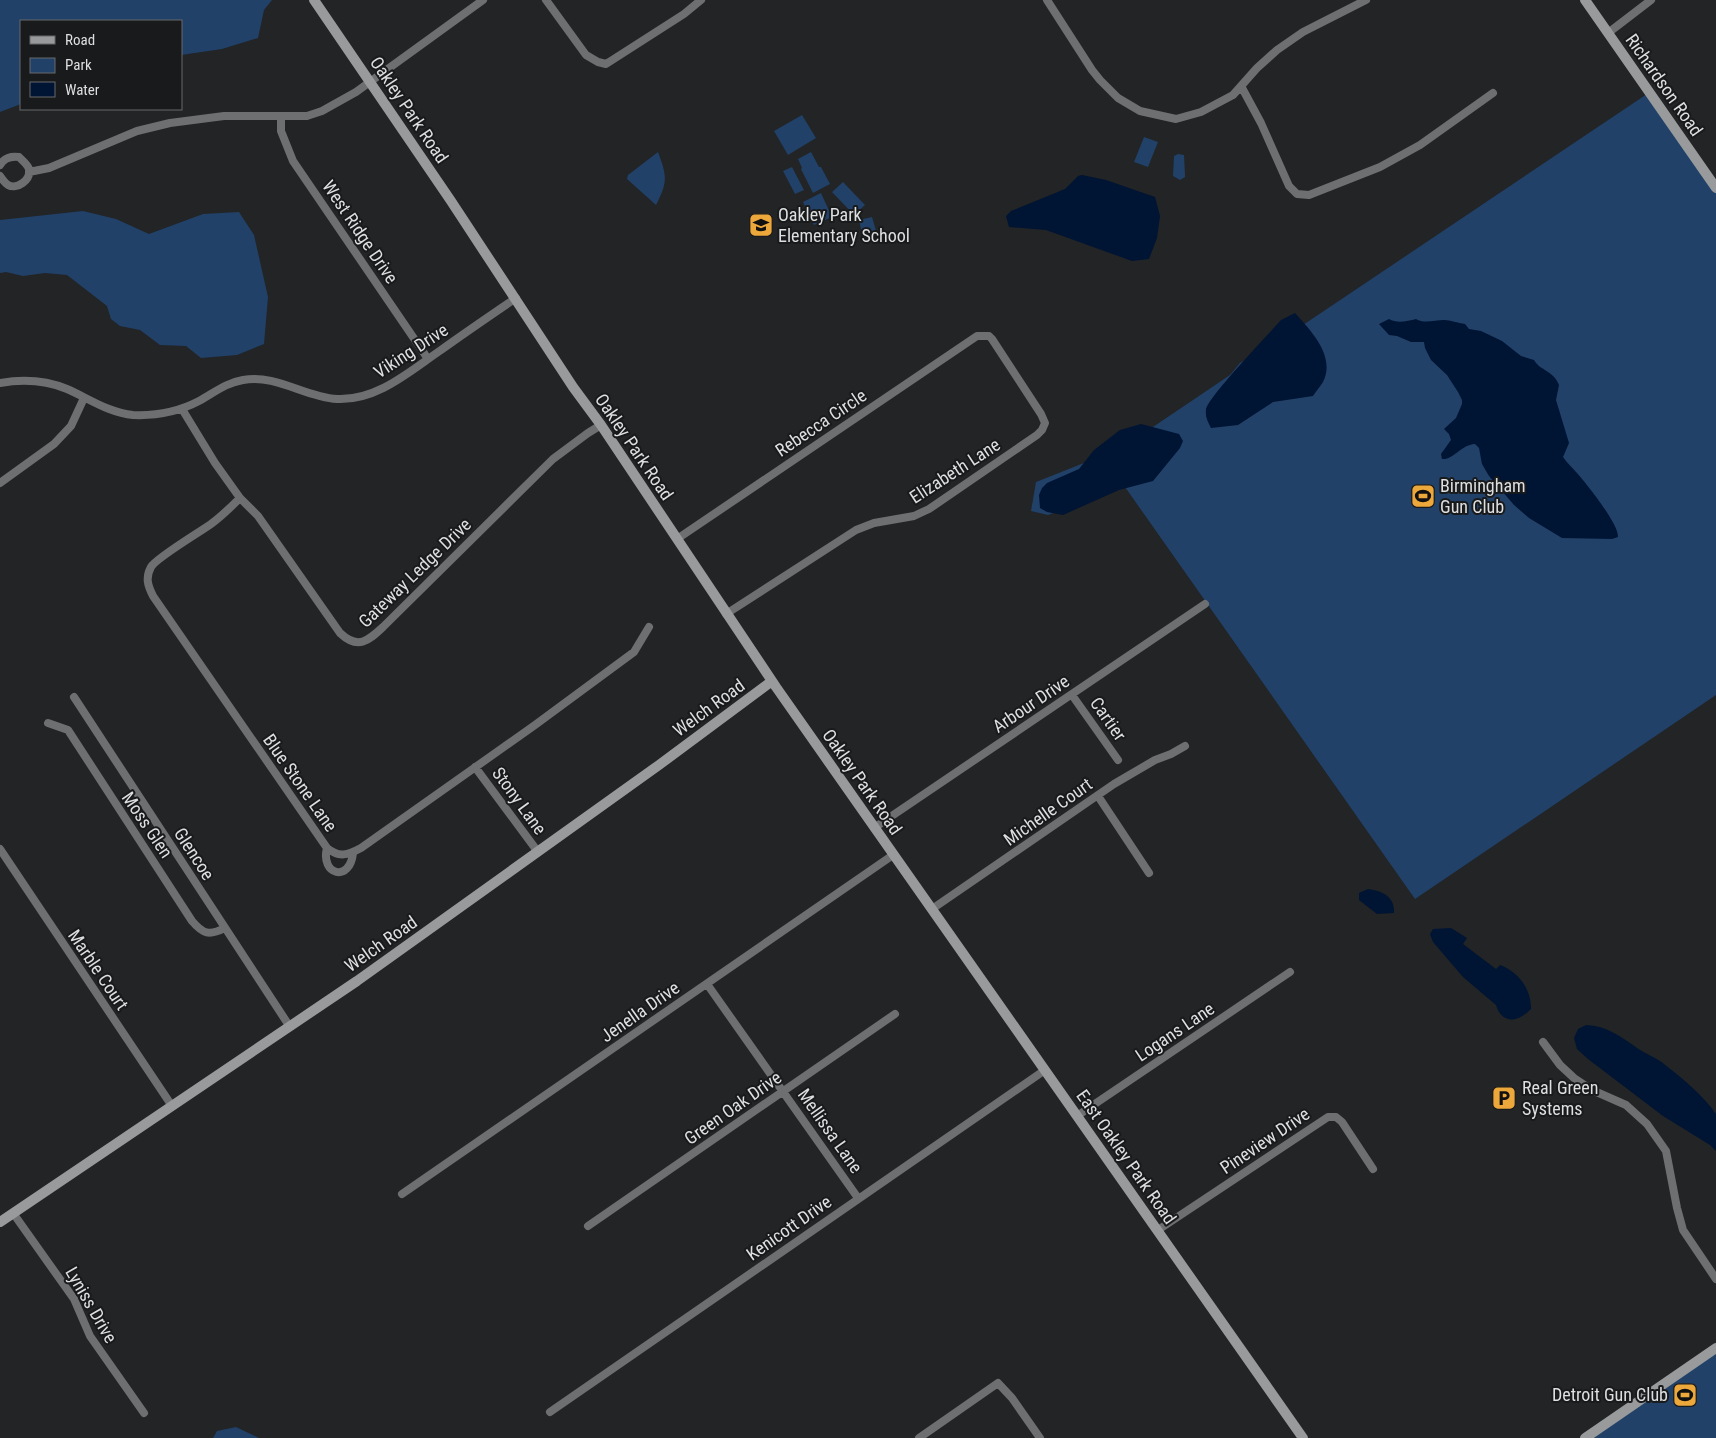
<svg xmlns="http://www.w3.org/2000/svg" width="1716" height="1438" font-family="'Roboto Condensed',sans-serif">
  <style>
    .green { fill: #214168 }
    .water { fill: #001433 }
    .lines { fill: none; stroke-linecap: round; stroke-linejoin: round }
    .street { stroke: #6e6f70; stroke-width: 8 }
    .secondary { stroke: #989a9b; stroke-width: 10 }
    .labels { text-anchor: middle; stroke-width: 4; stroke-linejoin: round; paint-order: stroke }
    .street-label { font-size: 18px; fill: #dedfe0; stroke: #191a1c }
    .poi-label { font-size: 18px; fill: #dedfe0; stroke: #191a1c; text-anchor: start }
  </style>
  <rect width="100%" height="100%" fill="#222426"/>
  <path class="green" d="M 0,0 L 272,0 L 264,10 L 258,38 L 222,49 L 181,55 L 181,21 L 21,21 L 21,104 L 0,112 Z
    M 1647,94 L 1716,191 L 1716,695 L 1415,899 L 1125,487 L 1048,515 L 1031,511 L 1036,482 L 1094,459 L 1147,431 L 1230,375 L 1240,363 L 1297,329 Z
    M 802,115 L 816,138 L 788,155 L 774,131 Z
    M 1144,137 L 1158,142 L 1148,167 L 1134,162 Z
    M 658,152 C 667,176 668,182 656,205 L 627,179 L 628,175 Z
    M 811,152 L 819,167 L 821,167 L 830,184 L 813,193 L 801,169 L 802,168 L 798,159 Z
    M 1178,154 L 1184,155 L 1185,175 L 1185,177 L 1180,180 L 1173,176 L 1174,156 Z
    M 792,167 L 804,190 L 795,194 L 783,171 Z
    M 843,182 L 865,205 L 854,215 L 832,192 Z
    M 821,193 L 832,217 L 814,225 L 803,202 Z
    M 83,211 L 116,219 L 149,234 L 203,214 L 239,212 L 254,235 L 268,297 L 264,344 L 237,355 L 201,358 L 186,346 L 160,345 L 140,330 L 120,326 L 111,319 L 107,306 L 67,275 L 45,273 L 23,276 L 6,272 L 0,273 L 0,220 Z
    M 872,217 L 877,234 L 863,238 L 859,220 Z
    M 1716,1352 L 1716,1438 L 1593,1438 Z
    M 236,1427 L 259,1438 L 213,1438 L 217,1431 Z"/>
  <path class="water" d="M 1082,175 L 1106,180 L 1155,197 L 1160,216 L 1157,238 L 1149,259 L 1132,261 L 1046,230 L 1009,227 L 1006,216 L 1011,211 L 1065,189 L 1078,176 Z
    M 1295,313 C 1311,331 1336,356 1323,382 C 1320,387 1316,391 1313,396 L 1273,402 L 1238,425 L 1211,428 C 1208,422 1205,417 1206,410 C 1207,398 1269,334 1281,320 Z
    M 1389,319 C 1397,324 1408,321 1416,319 C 1424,324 1435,320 1444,320 C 1450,320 1458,323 1465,324 L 1469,329 L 1481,331 L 1502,341 L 1521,356 L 1534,360 C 1539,370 1554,371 1559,385 L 1556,400 L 1569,443 L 1563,457 C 1567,463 1572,467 1576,472 C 1586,483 1619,524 1618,537 L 1612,539 L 1562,538 L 1529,518 L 1514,505 L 1489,476 L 1482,464 L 1479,448 L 1475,444 C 1460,445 1454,460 1442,459 L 1441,454 L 1451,440 L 1449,434 L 1444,429 L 1456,418 L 1462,404 L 1462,400 L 1458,392 L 1447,375 L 1431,360 L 1425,348 L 1424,342 L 1411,342 L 1397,336 L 1389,335 L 1379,324 Z
    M 1141,424 L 1179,434 L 1183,441 L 1180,448 L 1153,481 L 1119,490 L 1063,515 L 1047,512 L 1040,508 L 1039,495 L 1042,488 L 1047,483 L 1079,469 L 1094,450 L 1120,430 Z
    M 1368,889 C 1383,891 1395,897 1394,913 L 1377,914 L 1359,900 L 1359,893 Z
    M 1451,928 L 1467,938 L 1463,944 L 1496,969 L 1500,965 C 1519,972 1531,989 1531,1009 C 1519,1022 1502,1025 1496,1005 L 1463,977 L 1433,942 L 1430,934 L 1433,929 Z
    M 1586,1025 C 1607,1026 1620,1036 1637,1048 C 1645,1054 1656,1057 1664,1064 C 1682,1078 1703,1095 1716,1114 L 1716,1151 L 1710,1145 L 1663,1116 L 1588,1059 L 1577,1049 L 1574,1038 L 1578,1029 Z"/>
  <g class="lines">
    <path class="street" d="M 546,0 L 586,55 L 598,62 L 606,64 L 684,14 L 701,0
      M 1047,0 L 1092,70 L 1100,80 L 1118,98 L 1140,111 L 1176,119 L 1201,112 L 1233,95 L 1257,68 L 1277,50 L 1303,32 L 1366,0
      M 1608,33 L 1651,0
      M 1241,86 L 1261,123 L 1289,186 L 1297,194 L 1309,195 L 1380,167 L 1420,145 L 1493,93
      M 281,117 L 281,131 L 293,161 L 428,359
      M 0,165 C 4,158 11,156 19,157 C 22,160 28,165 29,169 C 31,180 17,190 8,185 C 5,183 2,179 0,176
      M 29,172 L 49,168 L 137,131 L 170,123 L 224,116 L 307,116 L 322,111 L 356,92 L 483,0
      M 0,383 C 23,379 45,380 67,389 C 88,398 109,413 133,415 C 156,416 178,412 199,401 C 214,393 225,383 243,380 C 277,374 304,397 337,399 C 377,401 410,371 441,350 C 466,332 491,315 516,298
      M 182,409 L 215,463 L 240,498 L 258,516 L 340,633 C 358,650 368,641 383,627 L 553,459 L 588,433 L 601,425
      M 0,483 L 54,444 L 71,426 L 84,398
      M 240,498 C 231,507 222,516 211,524 C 200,532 156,558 151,567 C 145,578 148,586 153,596 L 327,848 C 339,858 348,855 361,848 L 535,725 L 634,652 L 649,627
      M 677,539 L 977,336 L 989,336 L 992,339 L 1041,414 L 1045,423 L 1042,430 L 1037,435 L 929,509 L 914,516 L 874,523 L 856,530 L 726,614
      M 1072,695 L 1118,760
      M 74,697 L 290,1027
      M 48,723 L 68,730 L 192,921 C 203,934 209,936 225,928
      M 475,767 L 538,852
      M 1098,796 L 1149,873
      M 874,828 L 1205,604
      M 327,848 C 320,875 350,883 353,853
      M 0,849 L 172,1106
      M 932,909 L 1114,784 L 1155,760 L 1171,754 L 1185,746
      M 707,984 L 858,1198
      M 1543,1042 L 1560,1065 L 1574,1078 L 1592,1090 L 1626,1105 L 1647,1124 L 1666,1151 L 1677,1208 L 1683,1230 L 1716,1279
      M 1077,1116 L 1290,972
      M 402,1194 L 893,855
      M 13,1213 L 74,1299 L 90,1336 L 144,1413
      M 588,1226 L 895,1014
      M 1158,1230 L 1328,1117 L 1336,1117 L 1342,1122 L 1373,1169
      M 550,1412 L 1045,1070
      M 919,1438 L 998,1383 L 1012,1398 L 1040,1438"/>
    <path class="secondary" d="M 314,0 L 451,201 L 573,387 L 601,425 L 776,687 L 1303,1438
      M 1585,0 L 1716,188
      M 0,1222 L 357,981 L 659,765 L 772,681
      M 1585,1438 L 1716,1348"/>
  </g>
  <defs>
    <g id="school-square" transform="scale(1.25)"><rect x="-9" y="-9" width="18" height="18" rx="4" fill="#eda83b" stroke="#191a1c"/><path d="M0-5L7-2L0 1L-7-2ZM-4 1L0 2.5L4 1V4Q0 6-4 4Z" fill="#111"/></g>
    <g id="stadium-square" transform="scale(1.25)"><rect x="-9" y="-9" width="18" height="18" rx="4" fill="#eda83b" stroke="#191a1c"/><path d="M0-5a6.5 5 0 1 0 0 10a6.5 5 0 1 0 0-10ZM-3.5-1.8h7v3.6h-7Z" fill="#111"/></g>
    <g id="parking-square" transform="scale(1.25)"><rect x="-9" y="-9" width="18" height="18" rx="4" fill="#eda83b" stroke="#191a1c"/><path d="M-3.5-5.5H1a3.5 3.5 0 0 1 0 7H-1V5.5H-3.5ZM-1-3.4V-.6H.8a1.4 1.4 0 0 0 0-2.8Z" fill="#111"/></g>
  </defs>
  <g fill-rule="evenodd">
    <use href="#school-square" x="761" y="225"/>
    <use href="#stadium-square" x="1423" y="496"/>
    <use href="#parking-square" x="1504" y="1098"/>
    <use href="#stadium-square" x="1685" y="1395"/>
  </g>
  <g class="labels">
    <g class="street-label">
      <text transform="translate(1664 85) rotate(55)" y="6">Richardson Road</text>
      <text transform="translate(409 110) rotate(56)" y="6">Oakley Park Road</text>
      <text transform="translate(360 232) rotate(56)" y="6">West Ridge Drive</text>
      <text transform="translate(411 351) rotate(-33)" y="6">Viking Drive</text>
      <text transform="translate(821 423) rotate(-34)" y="6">Rebecca Circle</text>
      <text transform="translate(634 447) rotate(56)" y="6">Oakley Park Road</text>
      <text transform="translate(955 471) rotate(-33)" y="6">Elizabeth Lane</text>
      <text transform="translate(415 573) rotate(-44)" y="6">Gateway Ledge Drive</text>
      <text transform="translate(1031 704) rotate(-34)" y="6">Arbour Drive</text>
      <text transform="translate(709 708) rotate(-36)" y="6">Welch Road</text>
      <text transform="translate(1108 719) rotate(55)" y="6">Cartier</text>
      <text transform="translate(862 782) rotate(55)" y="6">Oakley Park Road</text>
      <text transform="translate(300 783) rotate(55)" y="6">Blue Stone Lane</text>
      <text transform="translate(519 801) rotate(54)" y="6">Stony Lane</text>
      <text transform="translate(1048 812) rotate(-35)" y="6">Michelle Court</text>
      <text transform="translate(147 825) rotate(56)" y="6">Moss Glen</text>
      <text transform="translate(194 854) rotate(57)" y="6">Glencoe</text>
      <text transform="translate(381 944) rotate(-35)" y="6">Welch Road</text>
      <text transform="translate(98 970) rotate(56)" y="6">Marble Court</text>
      <text transform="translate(640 1012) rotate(-35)" y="6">Jenella Drive</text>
      <text transform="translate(1175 1032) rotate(-34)" y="6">Logans Lane</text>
      <text transform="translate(733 1108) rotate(-35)" y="6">Green Oak Drive</text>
      <text transform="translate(830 1131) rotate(55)" y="6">Mellissa Lane</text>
      <text transform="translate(1265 1141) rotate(-34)" y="6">Pineview Drive</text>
      <text transform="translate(1126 1157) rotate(55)" y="6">East Oakley Park Road</text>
      <text transform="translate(789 1228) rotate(-35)" y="6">Kenicott Drive</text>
      <text transform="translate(91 1305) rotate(60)" y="6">Lyniss Drive</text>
    </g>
    <g class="poi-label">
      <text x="778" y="221">Oakley Park<tspan x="778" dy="21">Elementary School</tspan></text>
      <text x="1440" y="492">Birmingham<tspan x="1440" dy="21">Gun Club</tspan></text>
      <text x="1522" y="1094">Real Green<tspan x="1522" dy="21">Systems</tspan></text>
      <text x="1668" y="1401" text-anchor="end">Detroit Gun Club</text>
    </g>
  </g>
  <rect x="20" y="20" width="162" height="90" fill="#191a1c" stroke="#68696a"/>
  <rect x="30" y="36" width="25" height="8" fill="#989a9b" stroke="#68696a"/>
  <text x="65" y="45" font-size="15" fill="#dedfe0">Road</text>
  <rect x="30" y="58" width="25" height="15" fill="#214168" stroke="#68696a"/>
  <text x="65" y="70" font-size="15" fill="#dedfe0">Park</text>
  <rect x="30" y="82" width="25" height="15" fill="#001433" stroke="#68696a"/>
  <text x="65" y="95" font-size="15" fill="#dedfe0">Water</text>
</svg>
